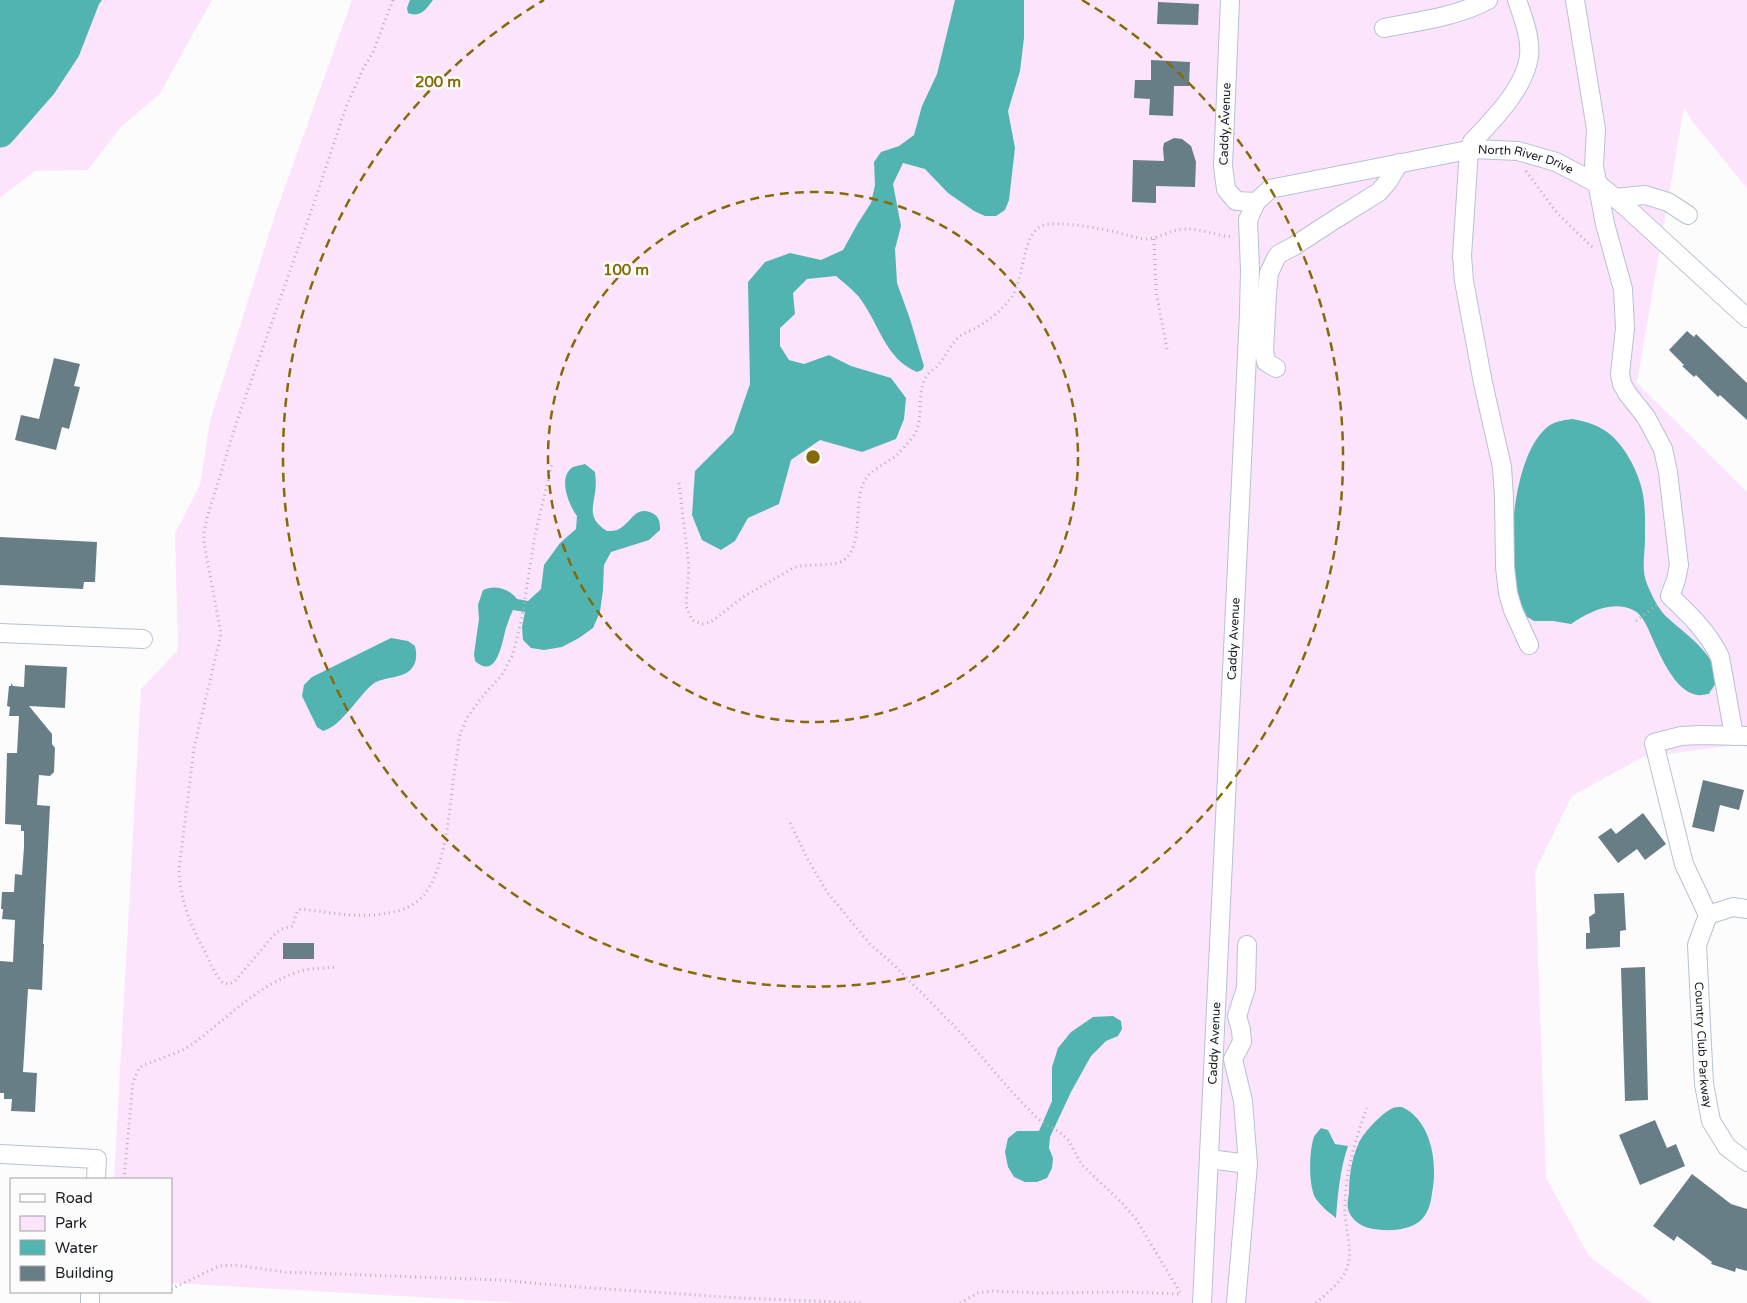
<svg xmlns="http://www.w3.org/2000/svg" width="1747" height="1303" font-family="'Varela Round',sans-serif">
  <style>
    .green { fill: #fce4fd }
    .water { fill: #52b4b0 }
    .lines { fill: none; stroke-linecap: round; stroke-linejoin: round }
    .river { stroke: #52b4b0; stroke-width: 31 }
    .building { fill: #687e86 }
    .minor-casing { stroke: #b6c2d4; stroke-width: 20 }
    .path { stroke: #b2b3b6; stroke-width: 3; stroke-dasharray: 1 4; stroke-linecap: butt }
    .minor { stroke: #fff; stroke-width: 18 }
    .ring { fill: none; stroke: #856a05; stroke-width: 2.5; stroke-dasharray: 9 6 }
    .labels { text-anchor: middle; stroke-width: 5; stroke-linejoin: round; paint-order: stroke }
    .street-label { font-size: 12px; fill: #181c23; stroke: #fcfcfc }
    .centre { fill: #856a05; stroke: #fcfcfc; stroke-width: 2.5 }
    .ring-label { font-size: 15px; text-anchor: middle; font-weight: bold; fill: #856a05; stroke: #fcfcfc; stroke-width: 5; stroke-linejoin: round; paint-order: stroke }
  </style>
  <rect width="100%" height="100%" fill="#fcfcfc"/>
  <path class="green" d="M 102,0 L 212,0 L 159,95 L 121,127 L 88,170 L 35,171 L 0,198 L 0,127 L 36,89 Z
    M 352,0 L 1747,0 L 1747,188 L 1692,121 L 1684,107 L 1637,383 L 1747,492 L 1747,747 L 1737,745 L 1643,757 L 1572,796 L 1535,871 L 1546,1178 L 1589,1256 L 1652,1303 L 522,1303 L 171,1283 L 171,1179 L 114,1179 L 141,689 L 178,650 L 175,534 L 200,485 L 210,421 L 246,307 L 275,215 Z"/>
  <path class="water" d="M 0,0 L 102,0 L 36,89 L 0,127 Z
    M 410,0 L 433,0 C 426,9 421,18 408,13 L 407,8 Z
    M 955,0 L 1024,0 L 1024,38 L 1020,71 L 1008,111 L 1015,148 L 1009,200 L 1005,210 L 996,216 L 985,216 L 974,211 L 948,193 L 925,169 L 903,163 L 893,184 L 901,226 L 895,249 L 897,283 L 910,319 L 924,366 L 922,370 L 917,372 C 885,359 879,323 859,297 C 852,289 843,282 836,276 L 807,279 L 793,293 L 795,314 L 780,328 L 780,346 L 789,360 L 804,364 L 829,355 L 851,366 L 891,378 L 906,398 L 904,419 L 896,439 L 862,452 L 820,440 L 791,460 L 779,504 L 748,518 L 735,541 L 721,550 L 702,540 L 692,515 L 695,471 L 733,433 L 750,384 L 748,282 L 765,262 L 790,253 L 821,260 L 843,250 L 858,223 L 871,203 L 875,185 L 874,162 L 881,152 L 899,146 L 914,135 L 922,106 L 937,74 Z
    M 1572,419 C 1584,421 1595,424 1604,430 C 1622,441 1636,467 1641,486 C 1646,503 1645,522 1645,539 C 1645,555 1641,569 1647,584 C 1652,596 1659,611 1669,619 C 1684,633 1723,659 1715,684 C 1714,687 1710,691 1709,694 C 1705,694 1701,696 1697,695 C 1674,691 1659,653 1650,633 C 1647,626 1642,615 1635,611 C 1613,599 1589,612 1571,624 L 1553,621 L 1534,621 L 1524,615 C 1520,603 1516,590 1514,578 C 1508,539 1515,449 1550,425 C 1557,421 1565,420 1572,419 Z
    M 585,464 L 595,472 C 596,479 596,486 595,493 C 592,511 589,519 607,531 C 610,531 616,531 619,529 C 631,523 635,505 652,513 C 660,517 660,523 660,530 L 649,540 L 611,552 L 604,565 L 603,590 L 600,612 L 593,628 L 579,638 L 562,647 L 544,650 L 531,648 L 523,640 L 522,627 L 525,612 L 513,610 C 510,616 508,622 506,628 C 502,642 497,681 475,661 L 474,654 L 479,619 L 478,605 L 483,590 C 494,584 510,589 517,599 L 528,601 L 541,589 L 544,565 L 560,543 L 576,529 L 577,516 C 569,505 557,477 573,467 C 576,466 582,465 585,464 Z
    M 391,638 L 408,641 L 415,646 C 417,654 417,661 412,668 C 404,679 384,676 373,684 C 357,697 342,726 323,731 L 317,727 L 302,696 L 304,685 L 312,677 Z
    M 1113,1016 L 1121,1021 L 1122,1029 L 1118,1036 L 1106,1041 L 1091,1056 L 1071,1092 L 1050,1137 L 1049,1148 L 1053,1158 L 1052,1168 L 1047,1178 L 1037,1182 L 1025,1182 L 1014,1177 L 1008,1167 L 1005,1152 L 1008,1138 L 1017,1131 L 1039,1131 L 1052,1101 L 1052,1067 L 1058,1048 L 1071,1032 L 1093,1017 Z
    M 1402,1107 C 1432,1121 1438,1164 1432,1193 C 1431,1203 1428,1214 1420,1221 C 1408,1231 1385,1232 1369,1228 C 1360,1226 1350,1218 1348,1209 C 1347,1205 1348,1198 1349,1194 C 1349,1178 1351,1160 1358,1145 C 1362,1134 1380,1115 1391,1109 C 1394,1107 1398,1107 1402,1107 Z
    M 1321,1128 L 1328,1130 L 1335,1144 L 1348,1146 C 1340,1169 1338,1193 1336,1218 C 1328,1212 1321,1206 1316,1199 C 1308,1187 1309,1150 1314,1137 C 1315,1134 1319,1131 1321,1128 Z"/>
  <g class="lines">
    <path class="river" d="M 0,132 L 42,84 L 65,49 L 84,0"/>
  </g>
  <path class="building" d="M 1158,2 L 1199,4 L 1198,25 L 1157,24 Z
    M 1151,60 L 1190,62 L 1189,86 L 1174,86 L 1173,116 L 1149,115 L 1150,99 L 1134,98 L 1135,80 L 1151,80 Z
    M 1174,138 L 1182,139 L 1191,146 L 1196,162 L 1195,187 L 1156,186 L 1156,203 L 1132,202 L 1133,160 L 1164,161 L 1163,148 L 1164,143 Z
    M 1687,331 L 1694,337 L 1696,334 L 1747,383 L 1747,420 L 1720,395 L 1718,397 L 1696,375 L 1694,377 L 1682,366 L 1684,365 L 1669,350 Z
    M 54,358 L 80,364 L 74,386 L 80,387 L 69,429 L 62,427 L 56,450 L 15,440 L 21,415 L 39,419 Z
    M 0,537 L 97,542 L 95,582 L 84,582 L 83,589 L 0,585 Z
    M 25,665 L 67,667 L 65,708 L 29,706 L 52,734 L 52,744 L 55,748 L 54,772 L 50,776 L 39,775 L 37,805 L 50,806 L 43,944 L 44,944 L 43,966 L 42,990 L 28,989 L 23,1072 L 37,1073 L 35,1112 L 11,1111 L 12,1099 L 4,1099 L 4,1093 L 0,1093 L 0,961 L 13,962 L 15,920 L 2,919 L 3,909 L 1,909 L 2,892 L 14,892 L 15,874 L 22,875 L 24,847 L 24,831 L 21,831 L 21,825 L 5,824 L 7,753 L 17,753 L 19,716 L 9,716 L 10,707 L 7,706 L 9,686 L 11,686 L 11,683 L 13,686 L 24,687 Z
    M 1703,780 L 1744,790 L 1739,810 L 1720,805 L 1714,832 L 1692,827 Z
    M 1643,813 L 1666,844 L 1645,860 L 1637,849 L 1618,863 L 1598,837 L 1611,828 L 1616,834 Z
    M 1624,893 L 1626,930 L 1620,931 L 1620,947 L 1586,949 L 1586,933 L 1590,933 L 1589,917 L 1595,913 L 1594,894 Z
    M 283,943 L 314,943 L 314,959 L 283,959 Z
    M 1645,967 L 1648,1100 L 1625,1101 L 1621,968 Z
    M 1655,1120 L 1667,1148 L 1676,1144 L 1685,1166 L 1640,1185 L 1619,1135 Z
    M 1692,1174 L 1731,1204 L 1747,1209 L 1747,1271 L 1736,1268 L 1735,1272 L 1711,1264 L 1712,1262 L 1677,1236 L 1674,1241 L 1653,1226 Z"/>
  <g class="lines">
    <g class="minor-casing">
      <g id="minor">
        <path d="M 1230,0 L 1223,166 L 1226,189 L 1236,201 L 1256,202"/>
        <path d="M 1517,0 C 1523,17 1531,38 1529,56 C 1525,88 1493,120 1472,142 L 1469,150 L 1462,256 L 1464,281 L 1483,383 L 1502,467 L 1504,497 L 1505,567 L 1508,593 L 1513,610 L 1529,645"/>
        <path d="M 1575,0 L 1596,129 L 1594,166 L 1605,224 L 1623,289 L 1625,328 L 1620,374 L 1622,384 L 1627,393 L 1646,417 L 1663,449 L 1668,472 L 1679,565 L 1676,580 L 1670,596 C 1689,614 1708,632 1720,657 L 1734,736"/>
        <path d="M 1384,28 C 1419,21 1456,17 1488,0"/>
        <path d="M 1615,198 L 1645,195 L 1668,202 L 1688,215"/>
        <path d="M 1276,368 L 1266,362 L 1264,351 L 1267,293 L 1269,273 L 1276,258 L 1279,254 L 1294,246 L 1334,220 L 1379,192 L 1389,180 L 1399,163"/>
        <path d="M 0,633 L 143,639"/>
        <path d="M 1708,915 L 1684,864 L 1654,743 L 1681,736 L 1701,735 L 1747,736"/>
        <path id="s1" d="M 1708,915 L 1697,945 L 1704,1084 L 1711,1121 L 1727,1147 L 1747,1162"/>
        <path d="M 1708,915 L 1733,907 L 1747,909"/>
        <path d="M 0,1154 L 97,1159 L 96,1179"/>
        <path d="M 1209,1159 L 1248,1164"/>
        <path d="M 90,1303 L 90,1292"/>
        <path id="s2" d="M 1202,1303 L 1249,313 L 1250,270 L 1248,220 L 1256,202 L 1270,189 L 1473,149 L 1518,151 L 1556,162 L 1598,184 L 1626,207 L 1747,318"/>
        <path d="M 1236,1303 L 1248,1164 L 1243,1101 L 1233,1059 L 1242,1042 L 1241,1030 L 1237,1016 L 1246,988 L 1247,945"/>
      </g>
    </g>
    <path class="path" d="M 393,0 L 373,52 L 363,69 L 346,107 L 316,197 L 236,424 L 207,518 L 204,532 L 204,543 L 221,634 L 194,748 L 179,870 C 180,901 191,926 206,954 C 211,964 215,975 223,983 L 229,984 L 234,982 L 274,935 L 281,929 L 293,926 L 294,920 L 298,910 L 302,909 C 335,913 364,920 397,911 C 406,909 417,903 423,896 C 445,871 449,814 453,782 C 455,767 458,752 459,737 L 467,718 L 481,698 L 502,675 L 513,654 L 522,617 L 535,535 L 552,464
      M 1526,171 L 1557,213 L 1594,249
      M 1154,239 L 1156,291 L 1167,349
      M 679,483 L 689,567 L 686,606 L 692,620 L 702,624 L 711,622 L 743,597 L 793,568 C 806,563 836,567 844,560 C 863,546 854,505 863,484 C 868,470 886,464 897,455 C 902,450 907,444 912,438 C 927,419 913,392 929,373 C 932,370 937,367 940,363 C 946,355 952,343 960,336 C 964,333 969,332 974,329 C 988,321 1001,311 1011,298 C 1025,279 1021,232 1044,225 C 1050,223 1057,224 1063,224 C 1081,225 1098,228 1115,232 C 1125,234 1135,238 1145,239 C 1160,239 1170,229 1185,229 C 1200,228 1217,236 1233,237
      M 1636,621 L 1657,605
      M 790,823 L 807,858 L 827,892 L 870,944 L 895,966 L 963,1035 L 1011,1091 L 1038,1119 L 1062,1134 L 1068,1140 L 1082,1165 L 1121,1202 L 1136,1219 L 1181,1294
      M 124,1179 L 133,1082 L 139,1068 L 144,1065 L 181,1051 L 191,1045 C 227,1019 258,984 301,971 C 312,968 325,968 336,967
      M 171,1289 L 219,1266 L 235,1265 L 285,1272 L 499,1280 L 577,1287 L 741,1298 L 861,1303
      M 960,1303 L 978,1293 L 991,1291 L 1040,1293 L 1127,1292 L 1180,1294
      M 1316,1303 C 1327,1293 1342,1282 1347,1268 C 1353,1251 1346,1232 1345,1214 C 1344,1178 1354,1142 1367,1108"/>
    <use href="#minor" class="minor"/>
  </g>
  <g class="ring">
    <circle cx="813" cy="457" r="265"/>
    <path d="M1082 0A530 530 0 1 1 544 0"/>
  </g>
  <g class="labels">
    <g class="street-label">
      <text transform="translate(1225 124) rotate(-88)" y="4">Caddy Avenue</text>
      <text dy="4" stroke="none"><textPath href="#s2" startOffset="1384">North River Drive</textPath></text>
      <text dy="4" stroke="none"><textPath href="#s2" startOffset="665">Caddy Avenue</textPath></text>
      <text dy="4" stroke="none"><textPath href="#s2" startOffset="260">Caddy Avenue</textPath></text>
      <text dy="4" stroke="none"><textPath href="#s1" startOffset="132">Country Club Parkway</textPath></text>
    </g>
  </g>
  <circle cx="813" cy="457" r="8" class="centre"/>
  <g class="ring-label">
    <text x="438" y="87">200 m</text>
    <text x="626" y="275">100 m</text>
  </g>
  <rect x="10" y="1178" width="162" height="115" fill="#fcfcfc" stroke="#a1a2a5"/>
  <rect x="20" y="1194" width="25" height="8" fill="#ffffff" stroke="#a1a2a5"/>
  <text x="55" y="1203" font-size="15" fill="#181c23">Road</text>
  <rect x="20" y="1216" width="25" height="15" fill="#fce4fd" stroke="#a1a2a5"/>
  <text x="55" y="1228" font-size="15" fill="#181c23">Park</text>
  <rect x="20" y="1240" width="25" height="15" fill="#52b4b0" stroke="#a1a2a5"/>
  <text x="55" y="1253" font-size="15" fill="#181c23">Water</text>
  <rect x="20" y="1266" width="25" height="15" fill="#687e86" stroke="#a1a2a5"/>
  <text x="55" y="1278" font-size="15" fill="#181c23">Building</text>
</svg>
